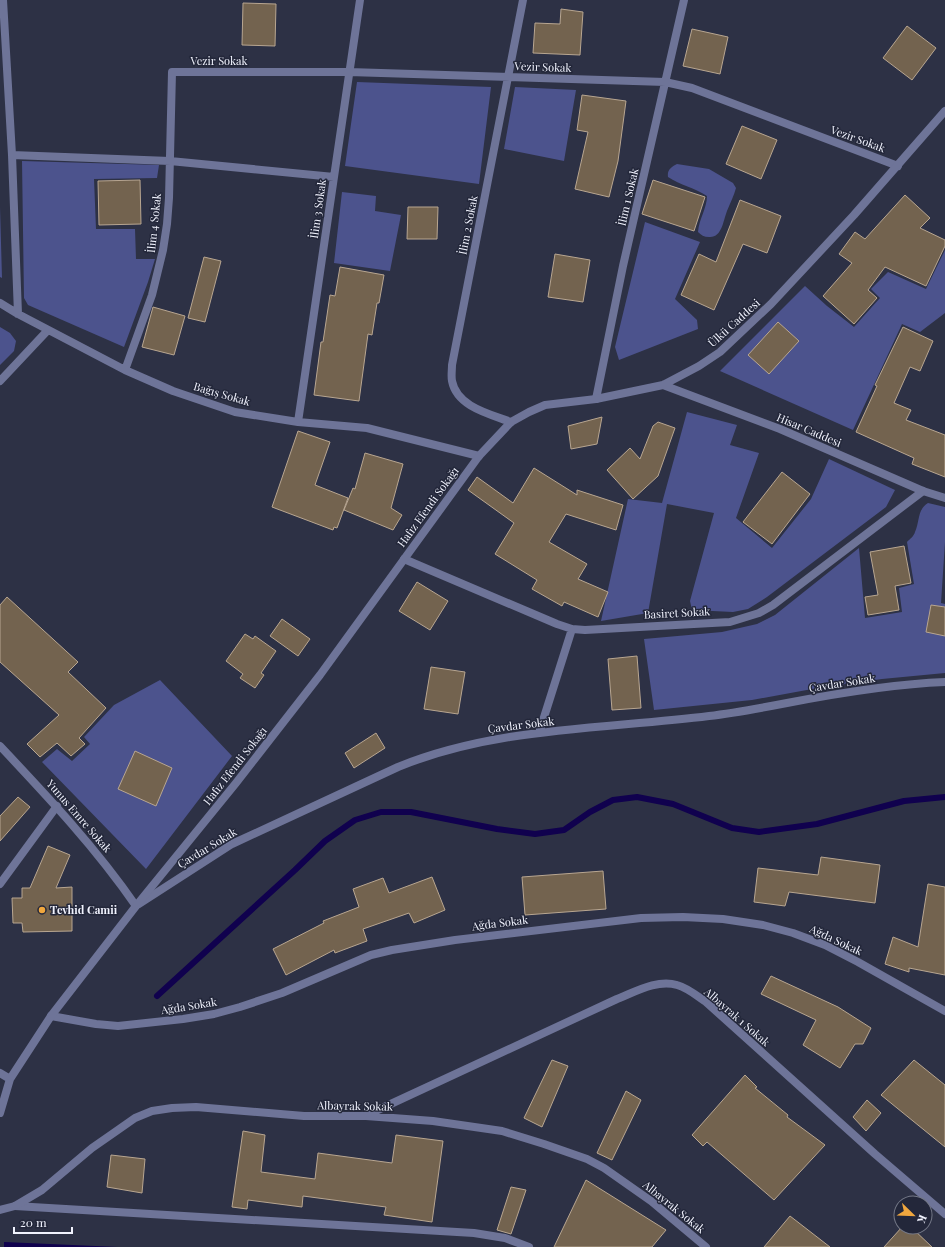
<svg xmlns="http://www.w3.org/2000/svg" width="945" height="1247" font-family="'Playfair Display',serif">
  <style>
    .green { fill: #4c538d }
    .water { fill: #10014e }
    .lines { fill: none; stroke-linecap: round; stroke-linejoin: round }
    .stream { stroke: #10014e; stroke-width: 6 }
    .building { fill: #73634f; stroke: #b8a691 }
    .service { stroke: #6e7498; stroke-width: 8 }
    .minor { stroke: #6e7498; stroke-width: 8 }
    .tertiary { stroke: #6e7498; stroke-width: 8 }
    .poi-dot { fill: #f0a73e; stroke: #23273a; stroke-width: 1.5 }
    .labels { text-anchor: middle; stroke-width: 3; stroke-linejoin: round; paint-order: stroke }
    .street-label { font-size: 11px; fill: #f1f3fe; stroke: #23273a }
    .poi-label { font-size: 11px; font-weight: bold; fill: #f1f3fe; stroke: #23273a; text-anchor: start }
  </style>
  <rect width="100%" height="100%" fill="#2d3145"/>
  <path class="green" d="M 357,82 L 491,87 L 479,184 L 345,166 Z
    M 515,87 L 576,90 L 564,161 L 504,149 Z
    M 22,161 L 159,165 L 157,178 L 94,179 L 96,229 L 135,229 L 136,259 L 155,259 L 148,282 L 124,347 L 28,305 L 24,298 Z
    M 677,164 L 709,169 L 733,183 L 736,188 C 734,196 730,203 727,211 C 723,221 722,238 709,237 C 704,237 701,235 698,232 C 699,219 707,208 707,196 C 695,188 680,185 668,177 C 667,170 671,167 677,164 Z
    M 342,192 L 376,196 L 375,211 L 401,215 L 390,271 L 334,263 Z
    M 0,207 L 2,278 L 0,277 Z
    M 645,222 L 700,242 L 675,299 L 697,320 L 698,329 L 619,360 L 615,347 Z
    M 945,250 L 945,313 L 920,332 L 902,324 L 853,430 L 720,371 L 805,286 L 827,306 L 854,327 L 880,298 L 871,289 L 888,272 L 926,289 Z
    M 0,327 L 10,333 L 16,341 L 14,351 L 0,365 Z
    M 687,412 L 737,425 L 730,445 L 759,453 L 736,518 L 772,548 L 811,499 L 829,459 L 895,490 L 886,507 L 767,597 L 748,609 L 733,612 L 692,610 L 690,601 L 714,513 L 667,504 L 648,613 L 601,621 L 628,499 L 662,503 Z
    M 928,503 L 945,507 L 945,542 L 941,603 L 945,604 L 945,673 L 882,679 L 823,687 L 752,700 L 654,710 L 644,639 L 722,632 L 757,624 L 775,615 L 859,548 L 865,618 L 902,612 L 899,588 L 914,584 L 907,542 C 910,539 914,536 915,532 C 920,521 917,510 928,503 Z
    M 160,680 L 232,756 L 146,869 L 42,762 L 57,749 L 72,761 L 90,744 L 84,737 L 114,705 Z"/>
  <path class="water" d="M 4,1242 L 118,1247 L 4,1247 Z"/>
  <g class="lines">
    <path class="stream" d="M 157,996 L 295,870 L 325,841 L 355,820 L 381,812 L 411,812 L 497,829 L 535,834 L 564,830 L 590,812 L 613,800 L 637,797 L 673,804 L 732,828 L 759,832 L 817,824 L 904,801 L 945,797"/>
  </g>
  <path class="building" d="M 243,3 L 276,4 L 275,46 L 242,45 Z
    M 561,9 L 583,12 L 580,55 L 533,53 L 535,23 L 560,24 Z
    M 907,26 L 936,48 L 912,80 L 883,58 Z
    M 692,29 L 728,37 L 720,74 L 683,66 Z
    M 582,95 L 626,101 L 618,161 L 609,197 L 575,189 L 588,132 L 577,130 Z
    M 742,126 L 777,140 L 761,179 L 726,164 Z
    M 140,180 L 141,224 L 99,225 L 98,181 Z
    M 653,180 L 705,197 L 694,231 L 642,214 Z
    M 905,195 L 930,218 L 920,228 L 945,240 L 945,246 L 926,286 L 885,267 L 868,290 L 877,298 L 854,324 L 823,296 L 852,263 L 839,254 L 855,232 L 865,239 Z
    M 740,200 L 781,216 L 767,253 L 743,244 L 714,310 L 681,295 L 699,254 L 716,262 Z
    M 408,207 L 438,207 L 437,239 L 407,239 Z
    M 555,254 L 590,260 L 583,302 L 548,297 Z
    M 204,257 L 221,261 L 205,322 L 188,318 Z
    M 340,267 L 384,275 L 379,303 L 377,303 L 372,335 L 368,334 L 359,401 L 314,395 L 321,342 L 323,342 L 330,295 L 335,296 Z
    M 153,307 L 185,316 L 174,355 L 142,347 Z
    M 778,322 L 799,341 L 769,374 L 748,355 Z
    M 903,327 L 933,341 L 920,371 L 910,367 L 894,403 L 911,410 L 906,420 L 945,435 L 945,477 L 912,464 L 914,458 L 856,432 L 877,386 L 875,385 Z
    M 602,417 L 597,444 L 571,449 L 568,426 Z
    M 658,422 L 675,428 L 658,476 L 633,499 L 607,470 L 630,448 L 640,459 L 653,426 Z
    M 298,431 L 330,442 L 315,485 L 348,498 L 337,528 L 334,527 L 333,530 L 272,507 Z
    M 365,453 L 403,464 L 391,508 L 402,515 L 393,530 L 344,510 L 353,488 L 355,489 Z
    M 534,468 L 577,495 L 577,490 L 623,505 L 616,530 L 566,514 L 549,542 L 587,564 L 578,579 L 608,592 L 598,617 L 564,602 L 562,606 L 532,589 L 537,580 L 495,554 L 514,523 L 468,490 L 477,477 L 513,503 Z
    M 782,472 L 810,494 L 772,544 L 743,522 Z
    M 904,546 L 911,583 L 895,586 L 899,610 L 868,615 L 865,597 L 878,595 L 870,552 Z
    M 417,582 L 448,601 L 430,630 L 399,611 Z
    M 7,597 L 78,662 L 68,672 L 106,708 L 79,738 L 85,744 L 71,756 L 57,743 L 40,757 L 27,744 L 59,715 L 0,662 L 0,605 Z
    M 931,605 L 945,607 L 945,636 L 926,632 Z
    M 282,619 L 310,639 L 298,656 L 270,636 Z
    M 245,634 L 253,639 L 255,636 L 276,651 L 261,673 L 264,675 L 255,688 L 240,678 L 243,674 L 226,661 Z
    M 637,656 L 641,708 L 612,710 L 608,659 Z
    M 431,667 L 465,672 L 458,714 L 424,709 Z
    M 376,733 L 385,748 L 354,768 L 345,753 Z
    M 135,751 L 172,768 L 156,806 L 118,789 Z
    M 18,797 L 30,807 L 0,841 L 0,816 Z
    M 48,846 L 70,855 L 56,888 L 72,887 L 72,931 L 23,932 L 22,923 L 13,923 L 12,898 L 22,898 L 22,888 L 30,888 Z
    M 821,857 L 880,865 L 875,903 L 789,892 L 785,906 L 754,902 L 758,868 L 818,875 Z
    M 603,871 L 606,909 L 525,915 L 522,877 Z
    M 432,877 L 445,910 L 414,923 L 409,913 L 363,929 L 367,941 L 335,953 L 334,950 L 286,975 L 273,949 L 324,923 L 323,921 L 359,907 L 353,889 L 383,878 L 389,893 Z
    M 928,884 L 945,887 L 945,975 L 909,968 L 909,972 L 885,964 L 893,937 L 918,947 Z
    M 771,976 L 838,1007 L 871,1028 L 863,1044 L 855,1044 L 840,1068 L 803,1045 L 816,1020 L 761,994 Z
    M 552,1060 L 568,1066 L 542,1127 L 524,1118 Z
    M 914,1060 L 945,1085 L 945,1147 L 881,1095 Z
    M 745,1075 L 757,1087 L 755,1088 L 788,1115 L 787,1117 L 825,1145 L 774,1200 L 707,1142 L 703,1146 L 692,1135 Z
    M 626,1091 L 641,1100 L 612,1160 L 597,1153 Z
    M 867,1100 L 881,1113 L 866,1131 L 853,1117 Z
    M 243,1131 L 265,1135 L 261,1172 L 315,1179 L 318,1153 L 392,1163 L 396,1135 L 443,1141 L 432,1222 L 384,1215 L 386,1207 L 303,1196 L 302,1207 L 248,1200 L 247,1209 L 232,1207 Z
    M 111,1155 L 145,1159 L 142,1193 L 107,1187 Z
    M 586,1180 L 666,1230 L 652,1247 L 554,1247 Z
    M 511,1187 L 526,1190 L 511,1234 L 497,1230 Z
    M 790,1216 L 830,1247 L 764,1247 Z
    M 902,1227 L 911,1227 L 932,1247 L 884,1247 Z"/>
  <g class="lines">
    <path class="service" d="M 15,1206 L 474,1233 L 505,1238 L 529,1247"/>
    <path class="minor" d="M 3,0 L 12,155 L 18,314
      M 12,155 L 170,161 L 334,177
      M 0,303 L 18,314 L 125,370 L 173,391 L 235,412 L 298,422 L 367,428 L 479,456
      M 125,370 L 152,295 L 163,250 L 167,224 L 169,198 L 172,72 L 349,72 L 665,82 L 692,88 L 898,166
      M 0,381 L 48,330
      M 596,399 L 623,266 L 684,0
      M 298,422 L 360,0
      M 511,422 C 490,414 457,407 452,381 C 451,376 452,370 452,365 L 523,0
      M 404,559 L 557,624 L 572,629 L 585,630 L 730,622 L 759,613 L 773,605 L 923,491
      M 539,733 L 572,629
      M 0,884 L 57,806
      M 139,904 L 232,844 L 398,767 C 496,727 605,729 709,716 C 735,713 761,708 787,703 C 839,693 892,684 945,682
      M 51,1016 L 96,1024 L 118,1026 L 183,1019 L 214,1014 L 240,1007 L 282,993 L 371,955 L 392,950 L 455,940 L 641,918 L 683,917 L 723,919 L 763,925 L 793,933 L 825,945 L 858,962 L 945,1011
      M 367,1115 L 617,999 C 635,992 657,979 677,985 C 688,988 697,996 706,1002 L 875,1154 L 945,1214
      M 0,1210 L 15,1206 L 42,1190 L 92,1148 L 115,1132 L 135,1118 L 152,1111 L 172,1108 L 196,1107 L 304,1116 L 366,1116 L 433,1121 L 502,1131 L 544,1144 L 587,1159 L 604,1168 L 651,1201 L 706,1247"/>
    <path class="tertiary" d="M 663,385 L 780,429 L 923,491 L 945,498
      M 0,746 C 48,797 96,848 136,906
      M 0,1073 L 10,1079
      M 0,1113 L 10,1079 L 51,1016 L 136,906 L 236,783 L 320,675 L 479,456 L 511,422 L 529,412 L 545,405 L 596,399 L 663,385 L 699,366 L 720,352 L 771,304 L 854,215 L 945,111"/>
  </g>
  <circle class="poi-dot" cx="42" cy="910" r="4"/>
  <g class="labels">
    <g class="street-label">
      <text x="219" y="65">Vezir Sokak</text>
      <text transform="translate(543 67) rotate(2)" y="4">Vezir Sokak</text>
      <text transform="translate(858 139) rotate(20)" y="4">Vezir Sokak</text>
      <text transform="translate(628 197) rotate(-77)" y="4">İlim 1 Sokak</text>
      <text transform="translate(318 209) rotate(-82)" y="4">İlim 3 Sokak</text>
      <text transform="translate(154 223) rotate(-84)" y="4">İlim 4 Sokak</text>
      <text transform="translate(468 225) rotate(-79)" y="4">İlim 2 Sokak</text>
      <text transform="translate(734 323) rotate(-42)" y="4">Ülkü Caddesi</text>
      <text transform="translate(222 394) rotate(16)" y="4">Bağış Sokak</text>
      <text transform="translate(809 430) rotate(23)" y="4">Hisar Caddesi</text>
      <text transform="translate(428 507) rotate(-54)" y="4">Hafız Efendi Sokağı</text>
      <text transform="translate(677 613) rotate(-3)" y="4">Basiret Sokak</text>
      <text transform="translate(842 683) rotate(-9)" y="4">Çavdar Sokak</text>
      <text transform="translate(521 725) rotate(-7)" y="4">Çavdar Sokak</text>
      <text transform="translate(235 766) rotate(-52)" y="4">Hafız Efendi Sokağı</text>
      <text transform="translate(79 816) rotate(49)" y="4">Yunus Emre Sokak</text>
      <text transform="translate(207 848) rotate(-31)" y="4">Çavdar Sokak</text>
      <text transform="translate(500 923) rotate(-7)" y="4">Ağda Sokak</text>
      <text transform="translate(836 940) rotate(25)" y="4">Ağda Sokak</text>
      <text transform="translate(189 1006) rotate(-9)" y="4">Ağda Sokak</text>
      <text transform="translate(737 1017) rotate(41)" y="4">Albayrak 1 Sokak</text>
      <text transform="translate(355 1106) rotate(1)" y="4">Albayrak Sokak</text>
      <text transform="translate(674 1207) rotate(39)" y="4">Albayrak Sokak</text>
    </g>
    <g class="poi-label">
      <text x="50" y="914">Tevhid Camii</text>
    </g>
  </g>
  <g transform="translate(913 1215) rotate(113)"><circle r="19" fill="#23273a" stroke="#757988"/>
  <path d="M0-3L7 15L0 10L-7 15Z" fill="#f0a73e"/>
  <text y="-6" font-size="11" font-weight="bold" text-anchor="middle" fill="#f1f3fe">K</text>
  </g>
  <path d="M14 1227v6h58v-6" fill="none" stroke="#f1f3fe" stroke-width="2"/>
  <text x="20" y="1227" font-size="12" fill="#f1f3fe" stroke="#23273a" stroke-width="3" paint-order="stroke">20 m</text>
</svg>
